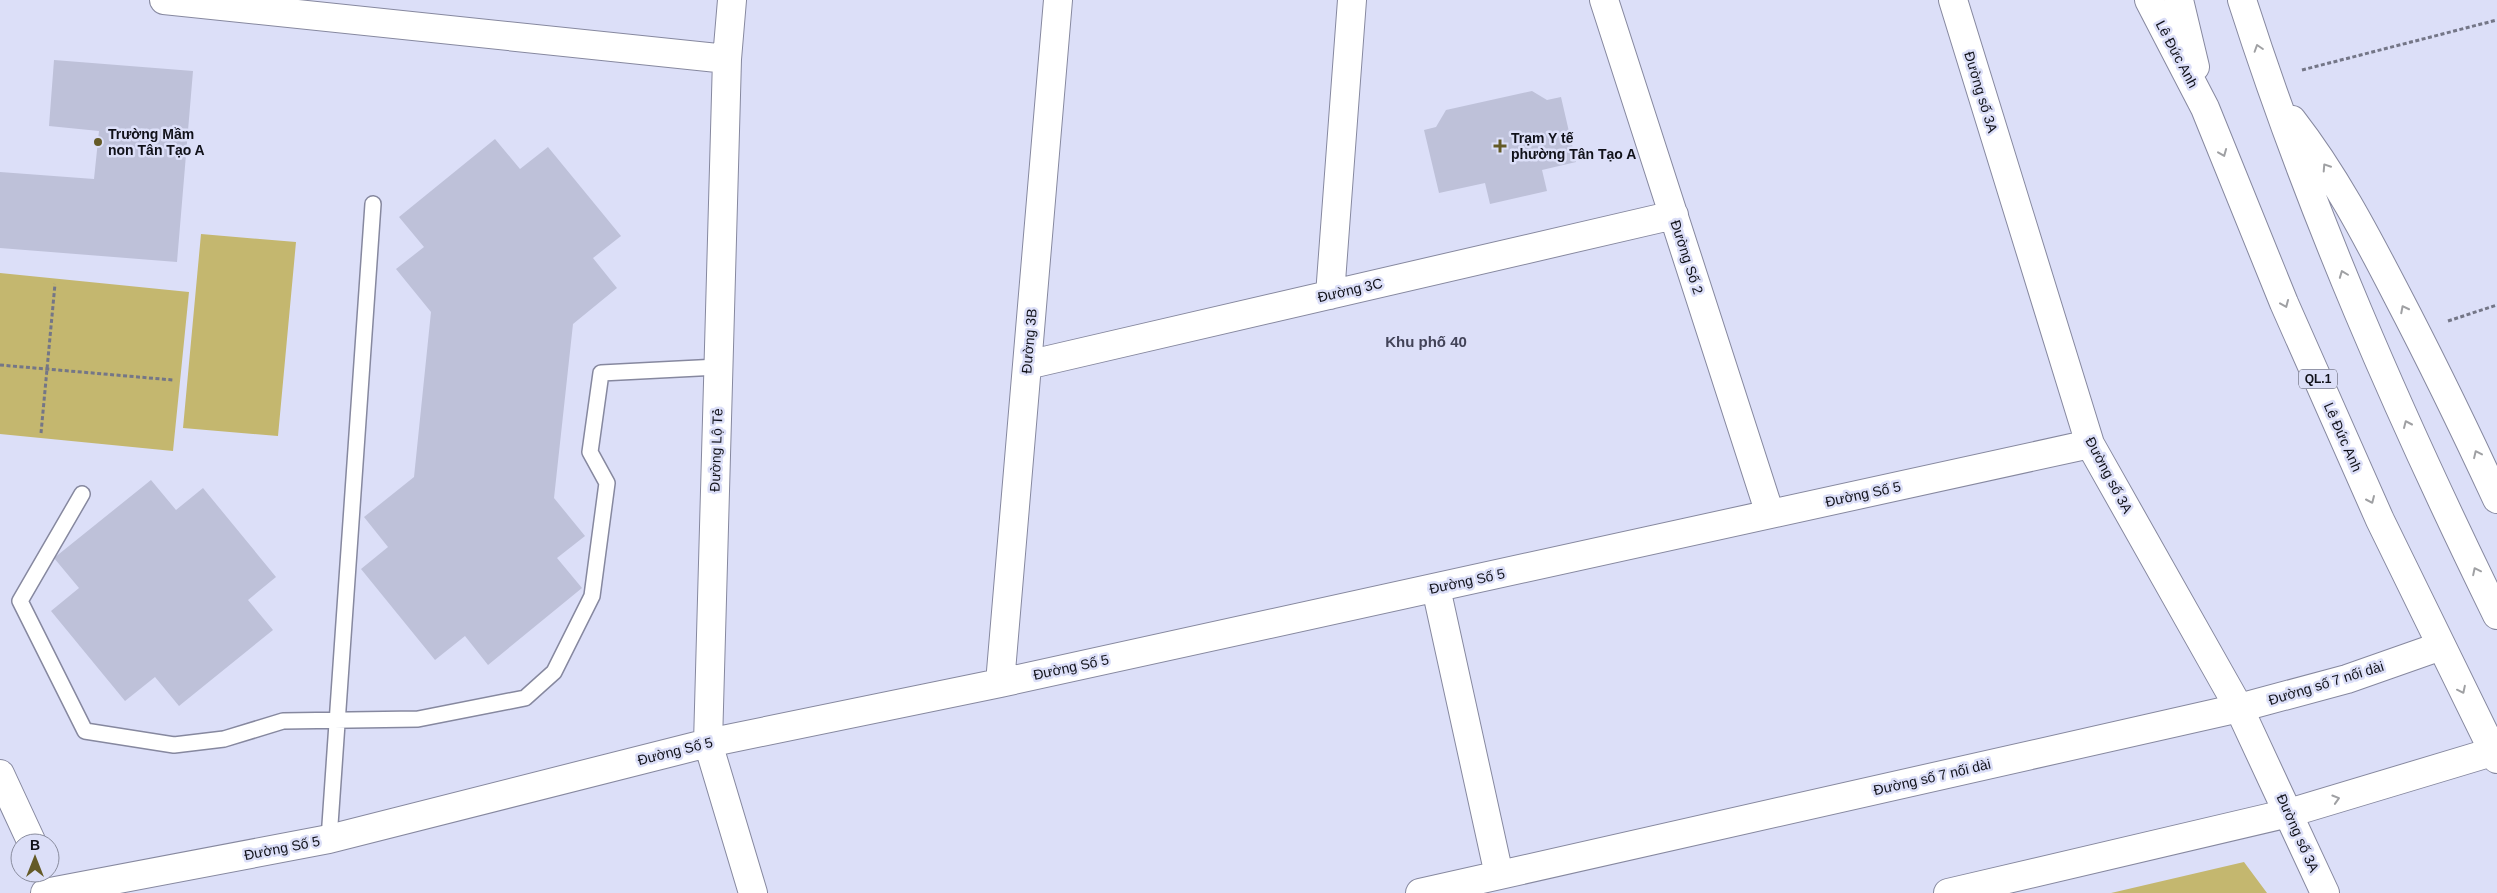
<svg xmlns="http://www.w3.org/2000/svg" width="2497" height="893" font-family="Helvetica,sans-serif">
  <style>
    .green { fill: #c4b76f }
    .building { fill: #bec1d9 }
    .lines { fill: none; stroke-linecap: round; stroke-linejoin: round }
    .lane-casing { stroke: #86889f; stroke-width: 18 }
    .street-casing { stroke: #86889f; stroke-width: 30 }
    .secondary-casing { stroke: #86889f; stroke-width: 30 }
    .highway-casing { stroke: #86889f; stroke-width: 30 }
    .path { stroke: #747687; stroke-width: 3; stroke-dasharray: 4 2.5; stroke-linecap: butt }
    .lane { stroke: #fff; stroke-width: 15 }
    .street { stroke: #fff; stroke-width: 28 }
    .secondary { stroke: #fff; stroke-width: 28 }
    .highway { stroke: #fff; stroke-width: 28 }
    .oneway { stroke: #9fa0a3 }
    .poi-dot { fill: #645a27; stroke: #dcdff8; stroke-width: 2 }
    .labels { text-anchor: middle; stroke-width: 5; stroke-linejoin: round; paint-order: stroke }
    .shield { fill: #dcdff8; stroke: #4d4f5c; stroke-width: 1 }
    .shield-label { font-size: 12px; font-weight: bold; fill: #101119 }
    .street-label { font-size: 14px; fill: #101119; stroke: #dcdff8 }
    .poi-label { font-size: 14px; font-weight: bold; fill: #101119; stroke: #dcdff8; text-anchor: start }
    .neighbourhood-label { font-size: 15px; font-weight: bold; fill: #424358; stroke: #dcdff8 }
  </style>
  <rect width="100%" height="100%" fill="#dcdff8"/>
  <path class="green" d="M 201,234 L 296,242 L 278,436 L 183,428 Z
    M 0,273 L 189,292 L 173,451 L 0,434 Z
    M 2244,862 L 2267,893 L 2111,893 Z"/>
  <path class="building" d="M 54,60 L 193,71 L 177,262 L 0,248 L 0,172 L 94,179 L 99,131 L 49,126 Z
    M 1532,91 L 1547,100 L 1561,97 L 1576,162 L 1542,170 L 1547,191 L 1490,204 L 1485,183 L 1439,193 L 1424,130 L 1436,127 L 1446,110 Z
    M 495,139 L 520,169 L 548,147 L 621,236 L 593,258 L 617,288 L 573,324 L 554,498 L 585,536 L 557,558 L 582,588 L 488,665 L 465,636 L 435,660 L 361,569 L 388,547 L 364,517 L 414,477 L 431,312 L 396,269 L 424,247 L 399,217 Z
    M 151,480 L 176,510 L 203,488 L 276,577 L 248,600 L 273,630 L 179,706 L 155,677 L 125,701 L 51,611 L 79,588 L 54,558 Z"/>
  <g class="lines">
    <g class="lane-casing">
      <path id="lane" d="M 82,494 L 20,601 L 85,731 L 174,745 L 224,739 L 283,721 L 418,719 L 525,698 L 554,672 L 592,596 L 607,483 L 590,452 L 601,373 L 718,367
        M 329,839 L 373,204"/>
    </g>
    <g class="street-casing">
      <path id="street" d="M 164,0 L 727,59
        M 732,0 L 727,59 L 708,743 L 753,893
        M 1604,0 L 1770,514
        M 1953,0 L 2090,444 L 2239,708 L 2325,893
        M 1330,295 L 1352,0
        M 1027,365 L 1674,215
        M 1436,588 L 1499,875
        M 1000,683 L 1058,0
        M 0,774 L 32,843
        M 2289,813 L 2492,752
        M 45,893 L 329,839 L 708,743 L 1000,683 L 2090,444
        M 1420,893 L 2239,708 L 2347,679 L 2441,646"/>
    </g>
    <g class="secondary-casing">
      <path id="secondary" d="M 1948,893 L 2289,813"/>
    </g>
    <g class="highway-casing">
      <path id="highway" d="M 2149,0 L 2205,108 L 2284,303 L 2380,520 L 2497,759
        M 2179,0 L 2195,67
        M 2242,0 C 2310,212 2399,415 2497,615
        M 2292,120 C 2334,174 2365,233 2397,295 C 2432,362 2465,430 2497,499"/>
    </g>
    <path class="path" d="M 2302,70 L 2497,20
      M 2448,321 L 2497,305
      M 0,365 L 173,380
      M 41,433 L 55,284"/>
    <use href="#lane" class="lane"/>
    <use href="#street" class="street"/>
    <use href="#secondary" class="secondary"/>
    <use href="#highway" class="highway"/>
  </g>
  <defs><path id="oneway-chevron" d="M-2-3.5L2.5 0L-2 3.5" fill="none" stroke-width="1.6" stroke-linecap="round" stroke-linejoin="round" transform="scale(1.25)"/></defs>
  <g class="oneway">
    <use href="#oneway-chevron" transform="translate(2258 48) rotate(-108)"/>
    <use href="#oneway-chevron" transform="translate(2223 153) rotate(68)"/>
    <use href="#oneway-chevron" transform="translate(2326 167) rotate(-123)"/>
    <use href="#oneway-chevron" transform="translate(2343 274) rotate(-111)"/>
    <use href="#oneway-chevron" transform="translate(2285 304) rotate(67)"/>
    <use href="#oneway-chevron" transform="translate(2404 309) rotate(-117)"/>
    <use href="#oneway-chevron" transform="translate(2407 424) rotate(-114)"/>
    <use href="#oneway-chevron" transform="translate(2477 454) rotate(-115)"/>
    <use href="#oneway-chevron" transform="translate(2371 500) rotate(66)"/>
    <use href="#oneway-chevron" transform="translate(2476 571) rotate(-116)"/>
    <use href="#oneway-chevron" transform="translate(2462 690) rotate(64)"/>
    <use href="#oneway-chevron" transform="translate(2336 799) rotate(-17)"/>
  </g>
  <g class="poi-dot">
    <circle cx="98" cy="142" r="5"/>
    <path d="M1497.5 138.5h5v5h5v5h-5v5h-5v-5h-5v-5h5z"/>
  </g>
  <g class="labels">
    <rect class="shield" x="2299" y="369.5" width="38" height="19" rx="4"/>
    <g class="shield-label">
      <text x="2318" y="383">QL.1</text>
    </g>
    <g class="street-label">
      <text transform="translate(2177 54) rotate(62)" y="5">Lê Đức Anh</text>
      <text transform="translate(1981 92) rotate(73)" y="5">Đường số 3A</text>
      <text transform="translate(1687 257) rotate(72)" y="5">Đường Số 2</text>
      <text transform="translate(1350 290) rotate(-13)" y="5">Đường 3C</text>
      <text transform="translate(1029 341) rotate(-85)" y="5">Đường 3B</text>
      <text transform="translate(2343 437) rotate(66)" y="5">Lê Đức Anh</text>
      <text transform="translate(716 450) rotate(-88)" y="5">Đường Lộ Tẻ</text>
      <text transform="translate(2109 475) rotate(62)" y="5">Đường số 3A</text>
      <text transform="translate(1863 494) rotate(-12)" y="5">Đường Số 5</text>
      <text transform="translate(1467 581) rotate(-12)" y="5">Đường Số 5</text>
      <text transform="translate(1071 667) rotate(-12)" y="5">Đường Số 5</text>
      <text transform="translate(2326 683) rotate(-17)" y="5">Đường số 7 nối dài</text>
      <text transform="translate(675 751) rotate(-14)" y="5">Đường Số 5</text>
      <text transform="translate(1932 777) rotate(-13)" y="5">Đường số 7 nối dài</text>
      <text transform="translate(2298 833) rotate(66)" y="5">Đường số 3A</text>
      <text transform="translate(282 848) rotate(-11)" y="5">Đường Số 5</text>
    </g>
    <g class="poi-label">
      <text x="108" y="139">Trường Mầm<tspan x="108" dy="16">non Tân Tạo A</tspan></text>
      <text x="1511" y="143">Trạm Y tế<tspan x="1511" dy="16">phường Tân Tạo A</tspan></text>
    </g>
    <g class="neighbourhood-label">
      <text x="1426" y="347">Khu phố 40</text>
    </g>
  </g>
  <g transform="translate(35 858)"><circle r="24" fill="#dcdff8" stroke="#8a8d9f"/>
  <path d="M0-4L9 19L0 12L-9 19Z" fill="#645a27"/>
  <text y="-8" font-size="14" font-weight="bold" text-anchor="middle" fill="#101119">B</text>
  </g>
</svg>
